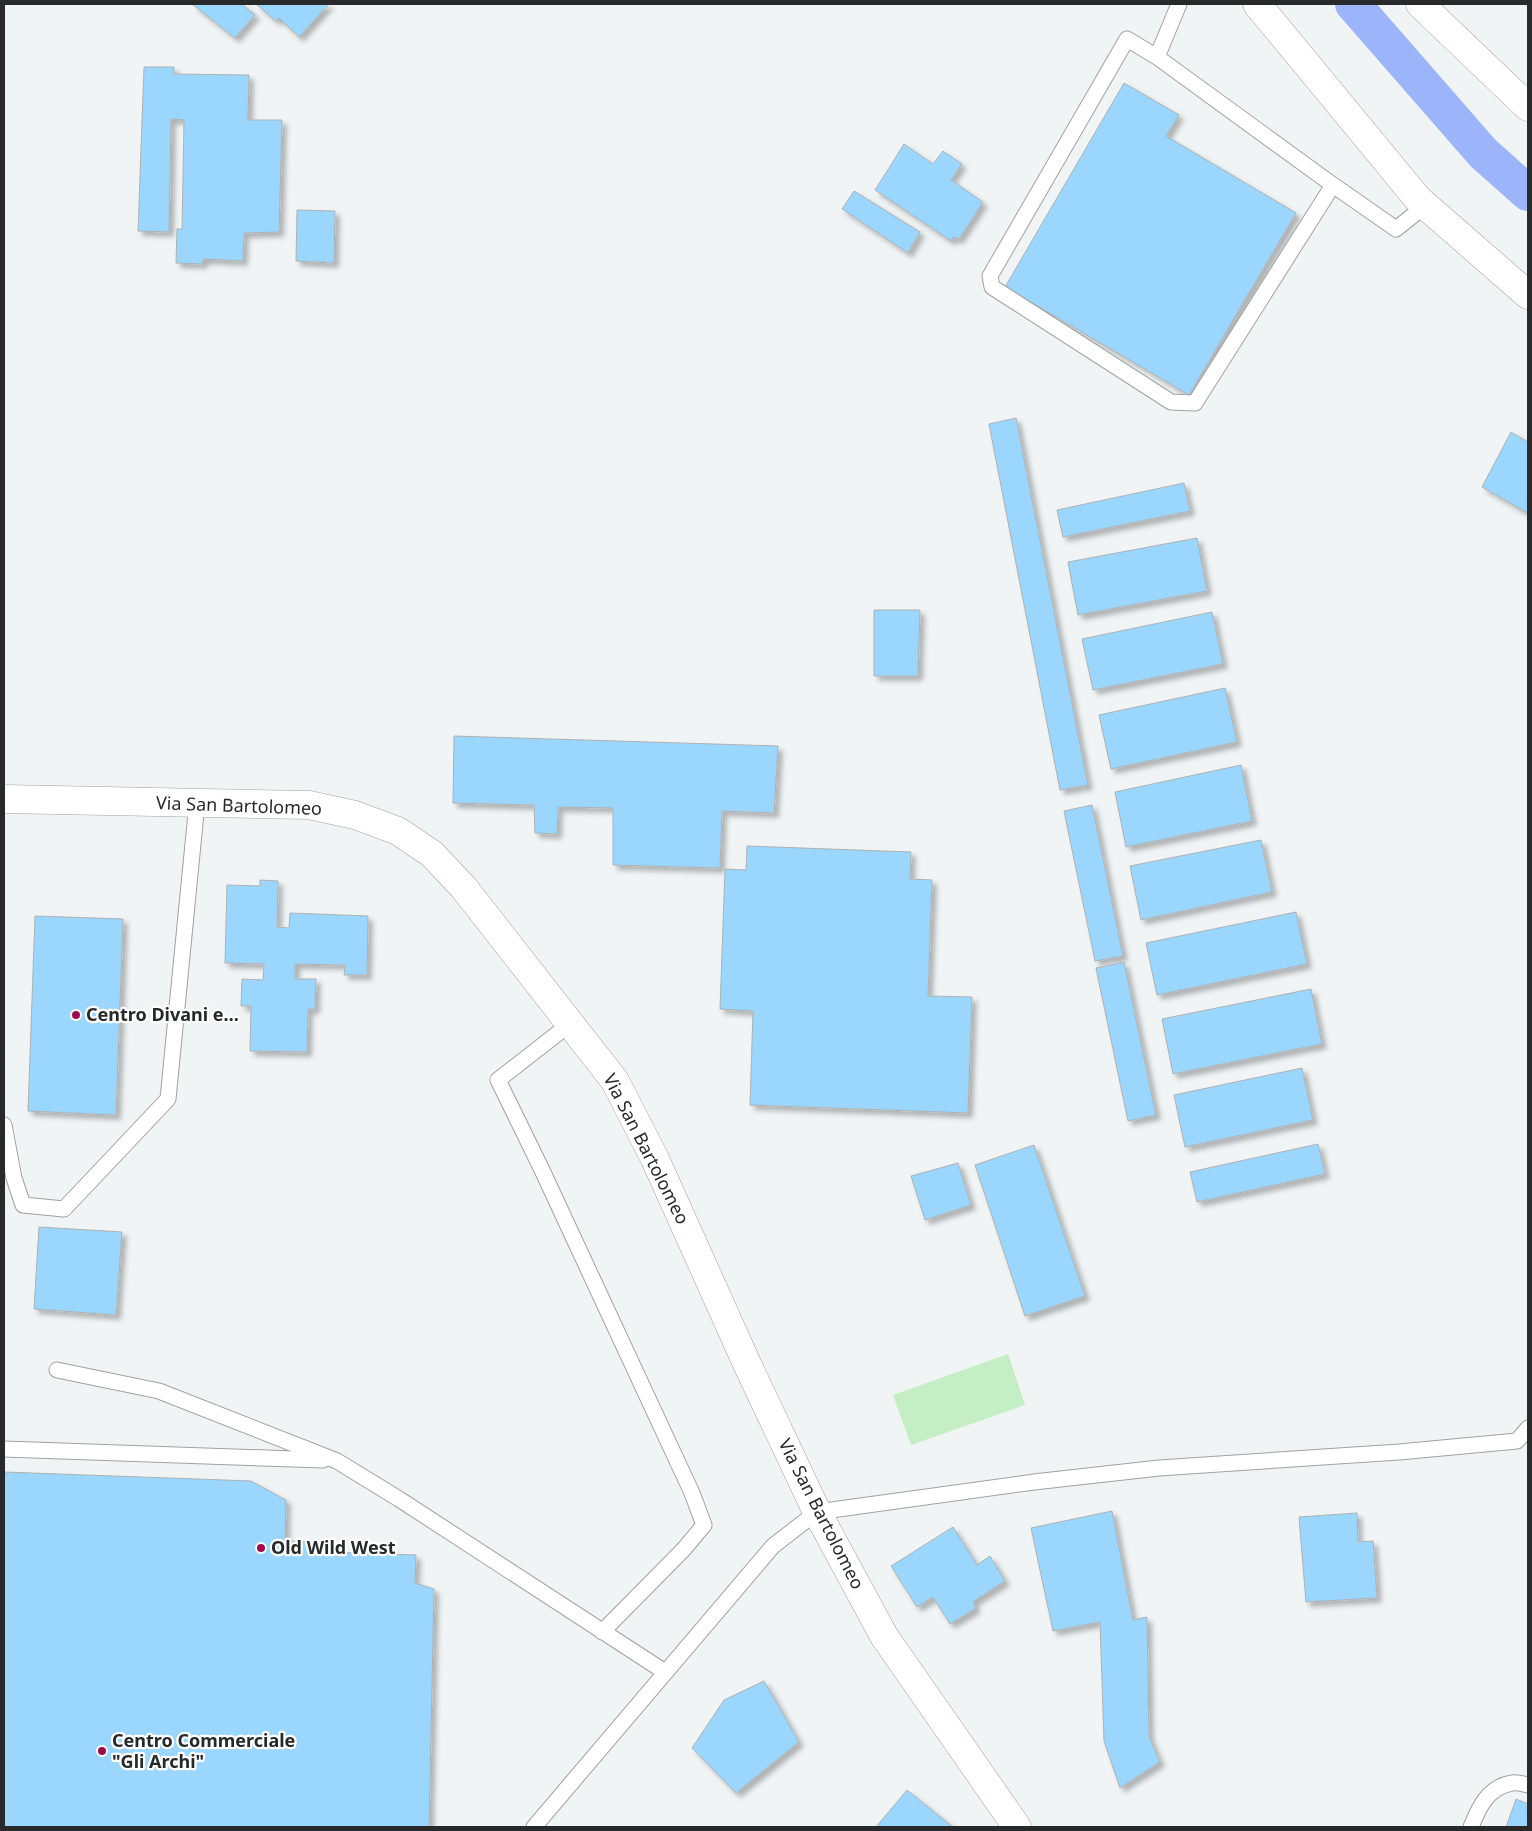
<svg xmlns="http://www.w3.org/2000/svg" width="1532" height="1831" font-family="'Noto Sans',sans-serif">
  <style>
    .green { fill: #c4eec3 }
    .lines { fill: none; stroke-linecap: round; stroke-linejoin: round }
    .canal { stroke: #9bb4fa; stroke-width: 36 }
    .building { fill: #9ad6fe; stroke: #aeb1b3; filter: url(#shadow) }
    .service-casing { stroke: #9ea2a2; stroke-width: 17 }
    .minor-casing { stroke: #9ea2a2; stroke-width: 29 }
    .service { stroke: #fff; stroke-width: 15 }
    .minor { stroke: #fff; stroke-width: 28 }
    .poi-dot { fill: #a0094e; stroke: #fff; stroke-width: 2 }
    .labels { text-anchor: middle; stroke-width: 4.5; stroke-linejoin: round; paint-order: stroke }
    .street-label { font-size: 18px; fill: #28292a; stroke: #fff }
    .poi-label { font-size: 18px; font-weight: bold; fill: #28292a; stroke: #fff; text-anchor: start }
  </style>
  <defs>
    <filter id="shadow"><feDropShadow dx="4.5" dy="4.5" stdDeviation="2.5" flood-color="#0004"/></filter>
  </defs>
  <rect width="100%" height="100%" fill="#f0f4f4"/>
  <path class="green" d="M 1008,1354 L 1025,1405 L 911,1445 L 893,1395 Z"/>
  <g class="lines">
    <path class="canal" d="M 1353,4 L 1483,153 L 1528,193"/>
  </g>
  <path class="building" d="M 192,4 L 242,4 L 255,15 L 235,38 Z
    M 256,4 L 329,4 L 299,37 L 279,18 L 276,21 Z
    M 144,67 L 174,67 L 173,74 L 249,75 L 248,120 L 282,120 L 279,232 L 244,233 L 243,261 L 204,259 L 202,264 L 176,263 L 177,229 L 182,229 L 184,120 L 171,119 L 169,232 L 138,231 Z
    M 1124,83 L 1179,115 L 1166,136 L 1296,213 L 1189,395 L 1005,287 Z
    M 904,144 L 933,164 L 943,151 L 962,164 L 951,180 L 983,202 L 959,239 L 953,237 L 951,241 L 875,190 Z
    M 854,191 L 920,232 L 908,253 L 842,209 Z
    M 297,210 L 335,211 L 334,263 L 296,261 Z
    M 1016,418 L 1088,785 L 1060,790 L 989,424 Z
    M 1511,432 L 1528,442 L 1528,513 L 1482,487 Z
    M 1184,483 L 1190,511 L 1063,537 L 1057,510 Z
    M 1197,538 L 1207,591 L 1078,615 L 1068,562 Z
    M 874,610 L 920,610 L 918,676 L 874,676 Z
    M 1212,612 L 1223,664 L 1093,690 L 1082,639 Z
    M 1225,688 L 1237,742 L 1111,769 L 1099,715 Z
    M 454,736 L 778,746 L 774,813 L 722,811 L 720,868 L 613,865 L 613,808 L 558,807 L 557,834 L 535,833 L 534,805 L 453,803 Z
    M 1241,765 L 1252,821 L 1126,847 L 1115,792 Z
    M 1092,805 L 1123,956 L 1095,961 L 1064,811 Z
    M 1261,840 L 1272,892 L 1141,920 L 1130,866 Z
    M 747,846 L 911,852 L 910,879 L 932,880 L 928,996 L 972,997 L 968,1113 L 750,1105 L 753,1011 L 720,1009 L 725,869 L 746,870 Z
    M 260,880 L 278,881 L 277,927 L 289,928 L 290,913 L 368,916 L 367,975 L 344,975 L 345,965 L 295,964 L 295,979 L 316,979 L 315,1009 L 308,1009 L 307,1052 L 250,1051 L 251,1006 L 241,1006 L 242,979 L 263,980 L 264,964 L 225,963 L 227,885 L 260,886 Z
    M 1296,912 L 1307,964 L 1157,995 L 1146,943 Z
    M 35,916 L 123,919 L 116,1115 L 28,1111 Z
    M 1124,962 L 1156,1115 L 1128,1121 L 1096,968 Z
    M 1311,989 L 1322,1044 L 1173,1074 L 1162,1019 Z
    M 1302,1068 L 1313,1120 L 1185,1147 L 1174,1095 Z
    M 1318,1144 L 1325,1174 L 1197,1202 L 1190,1172 Z
    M 1034,1145 L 1085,1296 L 1025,1316 L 975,1165 Z
    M 958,1163 L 971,1205 L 925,1220 L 911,1176 Z
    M 39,1227 L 122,1232 L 116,1315 L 34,1309 Z
    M 4,1472 L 251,1481 L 286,1500 L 285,1541 L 332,1542 L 329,1552 L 416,1555 L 415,1583 L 434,1589 L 429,1827 L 4,1827 Z
    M 1112,1511 L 1133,1620 L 1147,1617 L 1149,1736 L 1160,1762 L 1120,1788 L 1104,1741 L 1100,1622 L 1053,1631 L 1031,1528 Z
    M 1357,1513 L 1358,1542 L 1373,1541 L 1377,1598 L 1306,1602 L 1299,1517 Z
    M 953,1527 L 977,1565 L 990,1556 L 1005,1581 L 974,1601 L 975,1609 L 950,1624 L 933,1597 L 917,1607 L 891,1566 Z
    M 764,1681 L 799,1742 L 736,1793 L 692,1748 L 724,1700 Z
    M 907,1790 L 953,1827 L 876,1827 Z
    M 1516,1799 L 1528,1804 L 1528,1827 L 1506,1827 Z"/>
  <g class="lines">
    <g class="service-casing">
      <path id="service" d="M 1127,39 L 1157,57 L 1333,185 L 1195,403 L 1171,402 L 992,287 L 990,276 Z
        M 1157,57 L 1179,4
        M 1333,185 L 1396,229 L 1426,205
        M 571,1023 L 498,1080 L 542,1170 L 692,1493 L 704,1525 L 684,1549 L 602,1632
        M 4,1125 L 14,1178 L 23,1205 L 64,1209 L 168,1099 L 197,803
        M 57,1370 L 159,1391 L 337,1461 L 399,1499 L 665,1672
        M 4,1449 L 323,1460
        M 534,1827 L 773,1546 L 817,1512 L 1034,1482 L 1159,1468 L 1399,1452 L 1517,1441 L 1528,1428
        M 1471,1827 C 1479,1807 1488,1787 1512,1783 C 1517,1782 1523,1784 1528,1785"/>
    </g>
    <g class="minor-casing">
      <path id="minor" d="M 1257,4 L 1418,199 L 1528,295
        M 1420,4 L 1528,107
        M 4,799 L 309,805 L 355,815 L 398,831 L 432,854 L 464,888 L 615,1081 L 655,1159 L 748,1366 L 817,1512 L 884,1636 L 1017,1827"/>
    </g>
    <use href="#service" class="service"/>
    <use href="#minor" class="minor"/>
  </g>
  <g class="poi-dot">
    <circle cx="76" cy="1015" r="5"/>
    <circle cx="261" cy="1548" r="5"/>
    <circle cx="102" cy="1751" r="5"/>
  </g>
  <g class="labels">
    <g class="street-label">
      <text transform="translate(239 806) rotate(2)" y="6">Via San Bartolomeo</text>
      <text transform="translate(646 1149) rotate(63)" y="6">Via San Bartolomeo</text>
      <text transform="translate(821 1514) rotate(63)" y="6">Via San Bartolomeo</text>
    </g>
    <g class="poi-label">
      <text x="86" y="1021">Centro Divani e…</text>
      <text x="271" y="1554">Old Wild West</text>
      <text x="112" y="1747">Centro Commerciale<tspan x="112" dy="21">"Gli Archi"</tspan></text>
    </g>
  </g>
  <rect width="1532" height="1831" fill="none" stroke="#28292a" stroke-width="10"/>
</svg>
